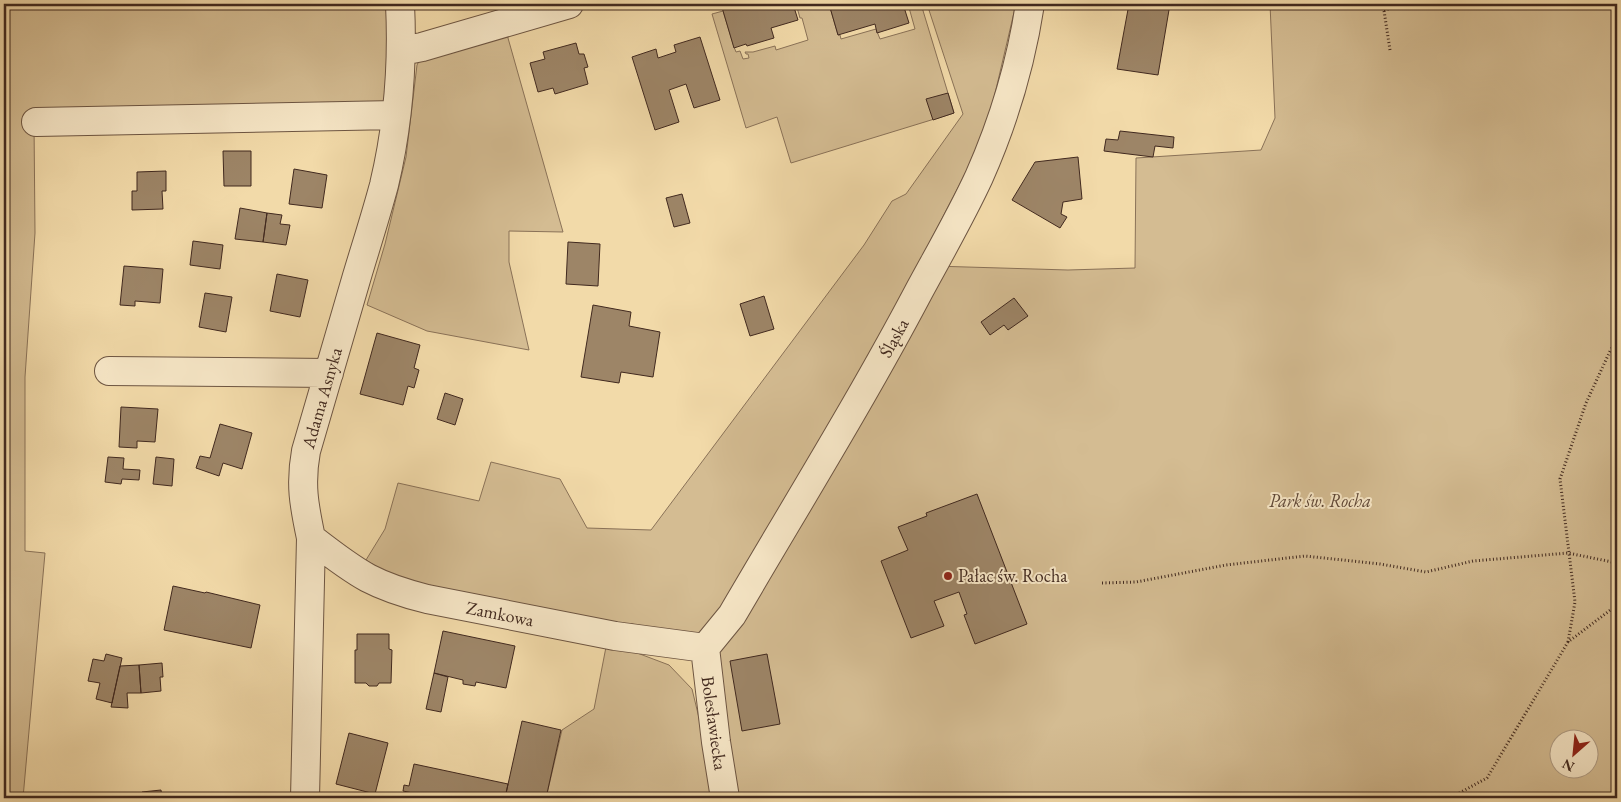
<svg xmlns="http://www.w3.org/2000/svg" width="1621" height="802" font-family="'EB Garamond',serif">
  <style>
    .green { fill: #d4bc92; stroke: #8a7258; fill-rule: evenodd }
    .building { fill: #9d8567; stroke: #41291f }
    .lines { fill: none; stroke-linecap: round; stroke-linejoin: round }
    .minor-casing { stroke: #6d5542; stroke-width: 30 }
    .path { stroke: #41291f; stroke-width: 3; stroke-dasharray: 1 2.5; stroke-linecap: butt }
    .minor { stroke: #f7e7c7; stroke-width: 28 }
    .poi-dot { fill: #8f2418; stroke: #f7e7c7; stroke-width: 2 }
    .labels { text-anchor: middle; stroke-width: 4; stroke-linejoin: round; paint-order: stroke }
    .street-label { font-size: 18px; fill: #41291f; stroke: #f7e7c7 }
    .park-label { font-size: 18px; font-style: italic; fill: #5e4636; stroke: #f7e7c7 }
    .poi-label { font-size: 18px; fill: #41291f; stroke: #f7e7c7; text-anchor: start }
  </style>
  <rect width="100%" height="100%" fill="#f2daa9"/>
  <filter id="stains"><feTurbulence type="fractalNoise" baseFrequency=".004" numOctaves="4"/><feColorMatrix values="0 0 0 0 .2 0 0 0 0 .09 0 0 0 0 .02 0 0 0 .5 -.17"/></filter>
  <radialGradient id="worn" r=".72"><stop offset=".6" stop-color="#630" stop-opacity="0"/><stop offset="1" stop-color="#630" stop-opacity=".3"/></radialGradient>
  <path class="green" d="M 4,4 L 396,4 L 398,114 L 34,123 L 35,233 L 25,377 L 25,551 L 45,553 L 23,798 L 4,798 L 4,571 L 6,565 L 4,565 Z
    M 796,4 L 815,4 L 816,7 L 829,4 L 838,35 L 840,35 L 841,39 L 876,29 L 880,39 L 915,29 L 908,4 L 921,4 L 954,113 L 791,163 L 777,117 L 746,128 L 712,14 L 723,11 L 734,47 L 736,52 L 740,51 L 743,59 L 749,58 L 748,54 L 746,54 L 745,52 L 753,52 L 775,46 L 776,50 L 808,40 L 802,18 L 800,18 Z
    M 927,4 L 1016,4 L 993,102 L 976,153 L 919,263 L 933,266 L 1068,270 L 1135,268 L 1136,158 L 1261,150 L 1275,118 L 1270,4 L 1617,4 L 1617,798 L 723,798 L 702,645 L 660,639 L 633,624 L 585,621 L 402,583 L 366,560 L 385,529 L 398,483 L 479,501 L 491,462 L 560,479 L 587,528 L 651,530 L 864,245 L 892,201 L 906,194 L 963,114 ZM 1558,740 L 1588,740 L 1588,770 L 1558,770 Z
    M 506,31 L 563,232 L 509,231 L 509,262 L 529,350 L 427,331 L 367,305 L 385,244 L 406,157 L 417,65 L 420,59 Z
    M 606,647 L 632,651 L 669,665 L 692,689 L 699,718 L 713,798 L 546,798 L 562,730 L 594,709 Z"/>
  <path class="building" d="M 721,4 L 793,4 L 798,20 L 771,28 L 774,38 L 747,46 L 746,44 L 734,48 Z
    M 829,4 L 903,4 L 909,23 L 877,33 L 875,24 L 838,35 Z
    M 1129,4 L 1170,4 L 1158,75 L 1117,69 Z
    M 700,37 L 720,100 L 694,108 L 686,84 L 669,90 L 679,122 L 655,130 L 632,57 L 656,49 L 658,58 L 676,52 L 674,45 Z
    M 576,43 L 579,54 L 584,54 L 588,67 L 584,68 L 588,84 L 555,94 L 553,88 L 538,92 L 530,63 L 545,59 L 543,52 Z
    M 948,93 L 954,113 L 933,120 L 926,99 Z
    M 1120,131 L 1174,137 L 1173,148 L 1155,146 L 1153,157 L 1104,151 L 1106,139 L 1118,140 Z
    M 223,151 L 251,151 L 251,186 L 224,186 Z
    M 1078,157 L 1082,199 L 1063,202 L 1061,214 L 1067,217 L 1060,228 L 1012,200 L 1035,162 Z
    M 294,169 L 327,175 L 322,208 L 289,204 Z
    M 166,171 L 166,191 L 162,191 L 163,209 L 132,210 L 132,191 L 137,191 L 137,172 Z
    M 682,194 L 690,223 L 674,227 L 666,198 Z
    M 240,208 L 267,213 L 263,242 L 235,239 Z
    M 267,213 L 282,215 L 280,224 L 290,225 L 286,245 L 263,242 Z
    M 193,241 L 223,245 L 220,269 L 190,265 Z
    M 568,242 L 600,244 L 598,286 L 566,284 Z
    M 124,266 L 163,269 L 160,303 L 135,301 L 135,306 L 120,305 Z
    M 277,274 L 308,280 L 300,317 L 270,311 Z
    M 205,293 L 232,297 L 226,332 L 199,327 Z
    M 764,296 L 774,329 L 750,336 L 740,304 Z
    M 1014,298 L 1028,316 L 1008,330 L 1004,325 L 990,335 L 981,322 Z
    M 593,305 L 631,312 L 629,326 L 660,332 L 653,377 L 621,372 L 619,383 L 581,377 Z
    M 377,333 L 420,345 L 414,368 L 419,370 L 414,388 L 408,386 L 403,405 L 360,394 Z
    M 445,393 L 463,399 L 455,425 L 437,419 Z
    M 121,407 L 158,409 L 155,442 L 137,441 L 137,448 L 119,447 Z
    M 220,424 L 252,433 L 242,469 L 223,463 L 219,476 L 196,468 L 200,456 L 210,458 Z
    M 108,457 L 124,458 L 123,469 L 140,470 L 139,480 L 122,479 L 121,484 L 105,482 Z
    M 156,457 L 174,459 L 172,486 L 153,484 Z
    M 977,494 L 1027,624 L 975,644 L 964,615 L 967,614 L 959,592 L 934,601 L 944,626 L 911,638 L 881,561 L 908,550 L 898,527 L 927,516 L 926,513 Z
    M 173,586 L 205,593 L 206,592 L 260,605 L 251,648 L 164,630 Z
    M 443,631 L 515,646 L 506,688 L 476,682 L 475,686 L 463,684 L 463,680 L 434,673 Z
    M 357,634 L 389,634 L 389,649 L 392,650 L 391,683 L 379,683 L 377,686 L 369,686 L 366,683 L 355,683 L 355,650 L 357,650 Z
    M 106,654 L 122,658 L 112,703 L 96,699 L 100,683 L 88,681 L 93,659 L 104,661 Z
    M 767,654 L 780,724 L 742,731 L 730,661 Z
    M 162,663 L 163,677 L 160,677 L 161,691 L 141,693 L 139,665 Z
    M 139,665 L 141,693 L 127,693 L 128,708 L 111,707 L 120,666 Z
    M 434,673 L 448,677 L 441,712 L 426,709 Z
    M 522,721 L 561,730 L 546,798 L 505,798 Z
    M 349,733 L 388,743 L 375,794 L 336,784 Z
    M 414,764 L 508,784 L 505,798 L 438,798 L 403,791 L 404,785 L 409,786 Z
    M 161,790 L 162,798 L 142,798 L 142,792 Z"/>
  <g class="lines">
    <g class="minor-casing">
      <path id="minor" d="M 402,51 L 422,47 L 569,4
        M 36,122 L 396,115
        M 109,371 L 329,373
        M 311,538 C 329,552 348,567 368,578 C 387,588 407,594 427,599 L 615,636 L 705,648
        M 705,648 L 732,615 C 795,507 861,401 919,291 C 939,254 961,216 979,177 C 1003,123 1021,63 1030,4
        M 705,648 L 716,742 L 725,798
        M 305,798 L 311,538 C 304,505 300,484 306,451 C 323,393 340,334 357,276 C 366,246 376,215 384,185 C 398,126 403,64 400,4"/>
    </g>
    <path class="path" d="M 1383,4 L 1390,50
      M 1384,10 L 1409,4
      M 1102,583 L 1136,582 L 1226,565 L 1305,556 L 1380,564 L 1426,572 L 1473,561 L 1568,553 L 1617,563
      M 1568,642 L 1575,602 L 1560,479 L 1586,403 L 1611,349 L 1617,343
      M 1450,798 L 1487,778 L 1568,642 L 1617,605"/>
    <use href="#minor" class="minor"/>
  </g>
  <circle class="poi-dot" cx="948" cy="576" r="5"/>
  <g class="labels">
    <g class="street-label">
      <text transform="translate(894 338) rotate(-61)" y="6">Śląska</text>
      <text transform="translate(322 398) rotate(-74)" y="6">Adama Asnyka</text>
      <text transform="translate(500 614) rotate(11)" y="6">Zamkowa</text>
      <text transform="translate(714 723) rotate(82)" y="6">Bolesławiecka</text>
    </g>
    <g class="park-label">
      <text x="1320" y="507">Park św. Rocha</text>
    </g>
    <g class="poi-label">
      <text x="958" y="582">Pałac św. Rocha</text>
    </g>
  </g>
  <rect width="1621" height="802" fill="none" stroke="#f2daa9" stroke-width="20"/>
  <rect x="5" y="5" width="1611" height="792" fill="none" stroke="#41291f" stroke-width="2.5"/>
  <rect x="10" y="10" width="1601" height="782" fill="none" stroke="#41291f"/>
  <g transform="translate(1574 754) rotate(207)"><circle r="24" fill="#f7e7c7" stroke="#ae9b84"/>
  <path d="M0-4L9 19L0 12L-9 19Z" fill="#8f2418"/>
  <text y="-8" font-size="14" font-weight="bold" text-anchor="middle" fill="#41291f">N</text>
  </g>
  <rect width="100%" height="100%" filter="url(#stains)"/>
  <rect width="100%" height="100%" fill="url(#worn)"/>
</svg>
